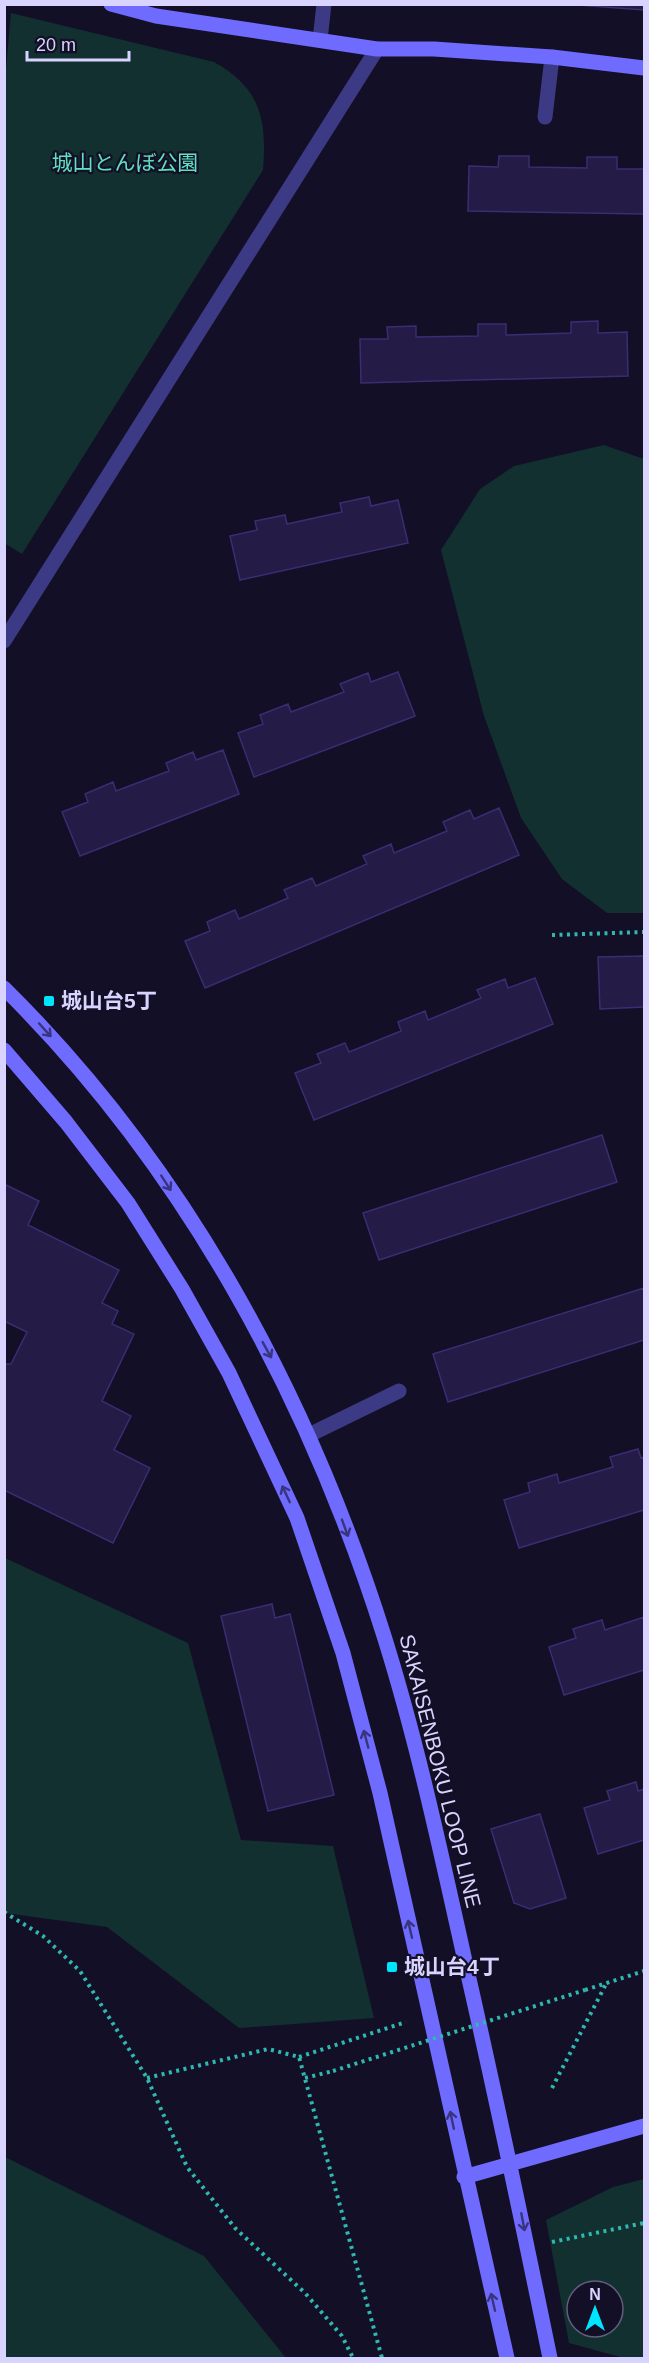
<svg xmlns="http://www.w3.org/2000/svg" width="649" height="2363" font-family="Helvetica,'Noto Sans JP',sans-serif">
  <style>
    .green { fill: #12302f; fill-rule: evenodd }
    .building { fill: #241b47; stroke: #3b2d73; stroke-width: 1.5 }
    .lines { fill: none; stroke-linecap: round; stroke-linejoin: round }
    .path { stroke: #2fb8b0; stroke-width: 4; stroke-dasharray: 3 4.5; stroke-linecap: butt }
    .lane { stroke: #3d3a85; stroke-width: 15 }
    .street { stroke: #3d3a85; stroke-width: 15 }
    .secondary { stroke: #6f6bff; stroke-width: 15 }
    .path-bridge { stroke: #2fb8b0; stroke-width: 4; stroke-dasharray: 3 4.5; stroke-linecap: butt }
    .oneway { stroke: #38347d }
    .poi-dot { fill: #00e5ff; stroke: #130f26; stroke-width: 2 }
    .labels { text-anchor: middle; stroke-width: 4.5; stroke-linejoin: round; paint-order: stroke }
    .park-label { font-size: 21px; fill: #5fe0c0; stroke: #130f26 }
    .poi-label { font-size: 21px; font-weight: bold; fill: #d9d4ff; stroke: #130f26; text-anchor: start }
    .street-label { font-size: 21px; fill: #d9d4ff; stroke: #130f26 }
  </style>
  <rect width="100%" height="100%" fill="#130f26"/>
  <path class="green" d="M 11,13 L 214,62 C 261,88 267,120 263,170 L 22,554 L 4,543 L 4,91 Z
    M 604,445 L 644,459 L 644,913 L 607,913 L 562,879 L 521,818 L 484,716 L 441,550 L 480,489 L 514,466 Z
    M 5,1558 L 188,1643 L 241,1840 L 333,1846 L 374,2018 L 239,2028 L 107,1927 L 5,1913 Z
    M 5,2157 L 204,2256 L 286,2358 L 5,2358 Z
    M 644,2179 L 644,2358 L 624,2358 L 569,2343 L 546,2220 L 613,2187 ZM 577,2291 L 613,2291 L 613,2327 L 577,2327 Z"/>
  <path class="building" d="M 564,4 L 644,4 L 644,10 Z
    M 499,156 L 529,156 L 529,167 L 587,168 L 587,157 L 617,157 L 617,169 L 644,169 L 644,214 L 468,211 L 469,166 L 498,167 Z
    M 598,321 L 598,333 L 627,332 L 628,376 L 361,383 L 360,339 L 388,339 L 387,327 L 416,326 L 416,337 L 478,336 L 478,324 L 506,324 L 506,335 L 571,333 L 571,322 Z
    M 369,497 L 371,506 L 398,500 L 408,543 L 240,580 L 230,536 L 257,530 L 255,521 L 285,515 L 287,524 L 342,512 L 340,503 Z
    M 398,672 L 415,716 L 254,777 L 238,733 L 263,724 L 260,715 L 288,704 L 291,712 L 344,692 L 340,684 L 368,673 L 371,682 Z
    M 223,750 L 239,794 L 80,856 L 62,812 L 88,802 L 85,794 L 113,782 L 116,791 L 169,771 L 166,763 L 193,752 L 196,760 Z
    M 499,808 L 519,855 L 205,988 L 185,941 L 210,931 L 207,922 L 235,910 L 239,919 L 288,898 L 284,890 L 312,878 L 316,886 L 367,864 L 363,856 L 391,844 L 394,853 L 447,831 L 443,822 L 470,810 L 474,819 Z
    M 644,956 L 644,1007 L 600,1009 L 598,957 Z
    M 535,978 L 553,1024 L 314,1120 L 295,1073 L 321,1063 L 317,1054 L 345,1043 L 349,1052 L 401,1031 L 398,1022 L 425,1011 L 428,1020 L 481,998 L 477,990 L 505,979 L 508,988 Z
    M 602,1135 L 617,1182 L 379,1260 L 363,1213 Z
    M 4,1184 L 39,1201 L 28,1225 L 119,1270 L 102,1303 L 118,1311 L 112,1324 L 134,1334 L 102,1401 L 131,1416 L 114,1450 L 150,1468 L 113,1543 L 4,1490 L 4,1364 L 11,1364 L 27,1332 L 4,1321 Z
    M 644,1288 L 644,1340 L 448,1402 L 433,1354 Z
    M 638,1449 L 641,1458 L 644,1457 L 644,1510 L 519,1548 L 504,1500 L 530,1492 L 528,1483 L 557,1474 L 559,1483 L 613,1467 L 610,1457 Z
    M 272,1604 L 275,1618 L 290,1614 L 334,1795 L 268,1811 L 221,1616 Z
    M 644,1617 L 644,1670 L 564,1695 L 549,1647 L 576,1638 L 573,1629 L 602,1620 L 605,1630 Z
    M 636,1782 L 638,1791 L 644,1789 L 644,1840 L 598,1854 L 584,1808 L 610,1800 L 607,1791 Z
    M 540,1814 L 566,1898 L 530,1909 L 514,1903 L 491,1829 Z"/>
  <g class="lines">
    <path class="path" d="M 288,4 L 288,5
      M 552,935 L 644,932
      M 4,1912 L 43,1936 L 80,1971 L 147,2078 L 187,2167 L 235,2228 L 305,2293 L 342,2336 L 353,2358
      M 585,1990 L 644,1971
      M 299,2057 L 406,2022
      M 147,2078 L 268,2049 L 299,2057 L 382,2358
      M 305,2078 L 333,2071
      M 552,2088 L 606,1984
      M 552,2242 L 644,2223"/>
    <path class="lane" d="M 545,117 L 552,57
      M 309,1435 L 399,1391"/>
    <path class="street" d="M 320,40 L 324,4
      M 4,641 L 377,49"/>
    <path class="secondary" d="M 111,4 L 156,16 L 377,49 L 434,49 L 552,57 L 644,68
      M 4,988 C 186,1168 309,1397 385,1639 C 418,1745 441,1853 465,1961 C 495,2093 523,2226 550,2358
      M 4,1050 L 66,1122 L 128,1203 L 182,1289 L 229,1373 L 297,1518 L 343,1653 L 380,1793 L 507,2358
      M 464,2177 L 644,2126"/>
    <path class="path-bridge" d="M 333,2071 L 585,1990"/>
  </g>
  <defs><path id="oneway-shaft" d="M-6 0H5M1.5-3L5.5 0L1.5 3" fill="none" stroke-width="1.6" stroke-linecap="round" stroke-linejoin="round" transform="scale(1.5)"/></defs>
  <g class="oneway">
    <use href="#oneway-shaft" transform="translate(45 1030) rotate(48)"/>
    <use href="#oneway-shaft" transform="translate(166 1183) rotate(57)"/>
    <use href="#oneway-shaft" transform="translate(267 1350) rotate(61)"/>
    <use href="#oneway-shaft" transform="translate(286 1494) rotate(-115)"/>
    <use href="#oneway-shaft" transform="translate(345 1528) rotate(70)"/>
    <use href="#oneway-shaft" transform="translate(366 1739) rotate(-105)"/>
    <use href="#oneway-shaft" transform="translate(410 1929) rotate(-103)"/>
    <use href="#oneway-shaft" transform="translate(452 2120) rotate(-102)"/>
    <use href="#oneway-shaft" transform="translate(523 2222) rotate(79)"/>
    <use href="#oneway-shaft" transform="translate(493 2302) rotate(-103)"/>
  </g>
  <g class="poi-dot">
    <rect x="43" y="995" width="12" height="12" rx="3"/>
    <rect x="386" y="1961" width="12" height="12" rx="3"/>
  </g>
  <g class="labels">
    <g class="park-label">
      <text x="125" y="170">城山とんぼ公園</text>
    </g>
    <g class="poi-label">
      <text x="61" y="1008">城山台5丁</text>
      <text x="404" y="1974">城山台4丁</text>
    </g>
    <g class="street-label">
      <text transform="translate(440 1771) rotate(76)" y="7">SAKAISENBOKU LOOP LINE</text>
    </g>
  </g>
  <rect width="649" height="2363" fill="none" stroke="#d9d4ff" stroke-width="12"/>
  <g transform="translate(595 2309)"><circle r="28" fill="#130f26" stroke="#625e7d" stroke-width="1.5"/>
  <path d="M0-4.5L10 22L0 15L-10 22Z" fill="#00e5ff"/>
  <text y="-9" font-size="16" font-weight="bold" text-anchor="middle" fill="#d9d4ff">N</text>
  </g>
  <path d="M27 51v9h102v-9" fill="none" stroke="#d9d4ff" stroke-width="3"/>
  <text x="36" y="51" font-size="18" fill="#d9d4ff" stroke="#130f26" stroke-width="4.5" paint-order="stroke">20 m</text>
</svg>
